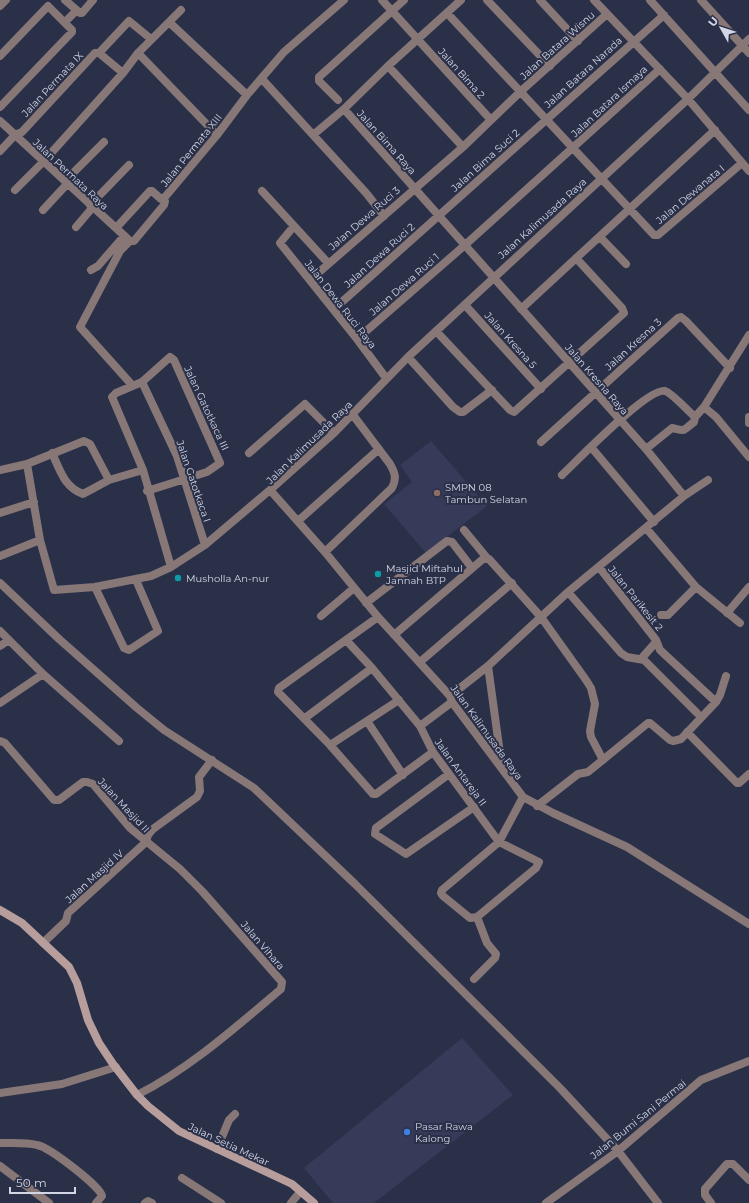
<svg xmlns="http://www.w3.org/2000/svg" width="749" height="1203" font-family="Montserrat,sans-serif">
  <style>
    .built { fill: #353b59 }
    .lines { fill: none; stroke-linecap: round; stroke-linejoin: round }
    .street { stroke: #877777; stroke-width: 8 }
    .secondary { stroke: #b79e9d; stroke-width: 8 }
    .education-dot { fill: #8d6e63; stroke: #2b3049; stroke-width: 1.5 }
    .culture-dot { fill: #0f9aa8; stroke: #2b3049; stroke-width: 1.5 }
    .shop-dot { fill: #3f7fe0; stroke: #2b3049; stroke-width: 1.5 }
    .labels { text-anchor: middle; stroke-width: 4; stroke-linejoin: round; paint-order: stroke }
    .street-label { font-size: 10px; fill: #d1d5e4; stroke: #2b3049 }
    .poi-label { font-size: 10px; fill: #d1d5e4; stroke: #2b3049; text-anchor: start }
  </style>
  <rect width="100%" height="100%" fill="#2b3049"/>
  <path class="built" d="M 431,441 L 487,506 L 426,553 L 384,504 L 412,482 L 400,465 Z
    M 462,1038 L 513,1095 L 374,1203 L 333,1203 L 304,1168 Z"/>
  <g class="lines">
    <path class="street" d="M 65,0 L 80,13 L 82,13 L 93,0
      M 382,0 L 491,120
      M 487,0 L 550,66
      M 540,0 L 578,41
      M 594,0 L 688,99 L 749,171
      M 650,0 L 749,110
      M 701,0 L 749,53
      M 0,6 L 6,0
      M 447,13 L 654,235 L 658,235 L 742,163
      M 65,22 L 76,11
      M 169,22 L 247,95
      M 99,53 L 129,21 L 151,39
      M 138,53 L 217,135
      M 0,56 L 48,6 L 72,30 L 72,32 L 0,107
      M 388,66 L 463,147
      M 262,79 L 367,194 L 384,216
      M 338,100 L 319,81 L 319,77 L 404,0
      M 344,109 L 646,449 L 684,496
      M 0,121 L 130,241
      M 313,135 L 344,109 L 388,66 L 461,0
      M 0,151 L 15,135 L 22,132 L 95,53 L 99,53 L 123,73
      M 65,181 L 104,142
      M 15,190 L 44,161 L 123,73 L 138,53 L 181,10
      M 262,191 L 328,263
      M 90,205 L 129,165
      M 43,210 L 68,183
      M 294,226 L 280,243 L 357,339 L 386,378
      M 76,227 L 93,207
      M 116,228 L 150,191 L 152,191 L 161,199 L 165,197 L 217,135 L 247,95 L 284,52 L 344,0
      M 600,237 L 626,264
      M 91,270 L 98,266 L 124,236
      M 310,280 L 463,147 L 520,92 L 607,14
      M 465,305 L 541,389
      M 334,309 L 664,15
      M 521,309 L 715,130
      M 436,331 L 510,410 L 514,412 L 624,313 L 622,308 L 576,258
      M 749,335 L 704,407 L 716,417 L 749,457
      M 357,339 L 465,245 L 660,69
      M 408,357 L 453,407 L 460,412 L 463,412 L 492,390
      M 142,382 L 177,456 L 205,545
      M 132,385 L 80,327 L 120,251 L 130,241 L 134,241 L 164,205 L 165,201 L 163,199
      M 749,417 L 749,423
      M 541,442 L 678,318 L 681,317 L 686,321 L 730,368
      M 591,447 L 654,522
      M 646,449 L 672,428 C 686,431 681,432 694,422 L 695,417
      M 52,453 C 60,470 64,487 83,494 L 109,480
      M 249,453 L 305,404 L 334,433
      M 27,464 L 40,540 L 54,590 L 95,587 L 151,576 L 171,567 L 205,545 L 270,490 L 334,433 L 408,357 L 688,99 L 749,39
      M 0,470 L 27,464 L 84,441 L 90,444 L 109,480 L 143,470
      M 562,475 C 577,461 648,387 665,391 C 672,393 688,411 695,417 L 704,407
      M 270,490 L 325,552 L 378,617 L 450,696 L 452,702 L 523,797 L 553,813 L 627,847 L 749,924
      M 147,491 L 207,472 L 220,463 L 174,360 L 170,357 L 142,382 L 116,393 L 112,397 L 143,470 L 171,567
      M 0,513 L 34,502
      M 298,521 L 379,449
      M 646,528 L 696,587 L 740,623
      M 464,530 L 487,558
      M 325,552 L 392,488 C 397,478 395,473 390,464 L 353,415
      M 0,556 L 40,540
      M 599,567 L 656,640 L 660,650 L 716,702
      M 0,583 L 59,639 L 137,708 L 164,730 L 254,788 L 355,884 L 560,1088 L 618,1151 L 658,1203
      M 95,587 L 124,648 L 129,650 L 158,631 L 136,580
      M 568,592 L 621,653 L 627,657 L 644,660 L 697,713
      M 366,603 L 447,541 L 452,542 L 472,568
      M 727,613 L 749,587
      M 661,615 L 668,615 L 696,587
      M 321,616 L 354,588
      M 378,617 L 279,688 L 278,692 L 330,745 L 373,794 L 376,794 L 433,752
      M 0,631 L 43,674 L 0,703
      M 394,635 L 483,559 L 489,559 L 541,617 L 586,680 L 591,688 L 595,704 L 590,731 L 591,737 L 603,760
      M 346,640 L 372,668 L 420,726 L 433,752 L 499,842 L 539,862 L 536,868 L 477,917 L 470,918 L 443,896 L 441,893 L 442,890 L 499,842 L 523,797
      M 0,646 L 9,640
      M 641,659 L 656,642
      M 420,662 L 512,583
      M 488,666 L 502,768
      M 43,674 L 119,741
      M 450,696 L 488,666 L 568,592 L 684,496 L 708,480
      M 305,718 L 372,668
      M 367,721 L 403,775
      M 420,726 L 452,702
      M 687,732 L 737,783 L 739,783 L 749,774
      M 0,741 L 5,743 L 54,800 L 59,800 L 83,782 L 87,782 L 93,784 L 130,828 L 180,869 L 202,891 L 282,982 L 281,989 C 236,1027 189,1069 137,1095
      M 330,745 L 399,700
      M 449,774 L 376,828 L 375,834 L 406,854 L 474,807
      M 537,806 L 578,774 L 588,772 L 648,723 L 650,723 L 670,740 L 673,741 L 681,739 L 716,702 L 720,695 L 726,676
      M 146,842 L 148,835 L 153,829 L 197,797 L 200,791 L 199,777 L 212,760
      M 43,943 L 66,921 L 68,913 L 146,842
      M 474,979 L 495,958 L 496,954 L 487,943 L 477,917
      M 0,1093 L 62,1084 L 116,1067
      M 0,1143 C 12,1143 26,1142 37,1145 C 49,1147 100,1186 102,1196 L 96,1203
      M 217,1149 L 229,1120 L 235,1114
      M 0,1166 L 49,1203
      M 182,1178 L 221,1203
      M 145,1203 L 148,1201 L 152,1203
      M 291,1203 L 300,1192
      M 546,1203 L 618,1151 L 701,1080 L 749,1061
      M 711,1203 L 705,1195 L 705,1189 L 727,1164 L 733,1164 L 749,1180"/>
    <path class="secondary" d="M 0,910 L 22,923 L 69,967 L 77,983 L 88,1020 L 99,1043 L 113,1064 L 137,1095 L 148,1106 L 179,1131 L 292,1184 L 314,1203"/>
  </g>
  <circle class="education-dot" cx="437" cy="493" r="4"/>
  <g class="culture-dot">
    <circle cx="378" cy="574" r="4"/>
    <circle cx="178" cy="578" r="4"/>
  </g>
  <circle class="shop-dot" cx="407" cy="1132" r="4"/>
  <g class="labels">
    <g class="street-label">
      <text transform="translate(557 45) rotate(-42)" y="4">Jalan Batara Wisnu</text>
      <text transform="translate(583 72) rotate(-42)" y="4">Jalan Batara Narada</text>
      <text transform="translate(462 73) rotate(48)" y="4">Jalan Bima 2</text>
      <text transform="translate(52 84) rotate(-47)" y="4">Jalan Permata IX</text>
      <text transform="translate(609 101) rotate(-43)" y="4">Jalan Batara Ismaya</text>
      <text transform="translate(387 142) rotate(48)" y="4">Jalan Bima Raya</text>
      <text transform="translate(191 150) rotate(-51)" y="4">Jalan Permata XIII</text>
      <text transform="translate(485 160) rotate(-42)" y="4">Jalan Bima Suci 2</text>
      <text transform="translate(71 174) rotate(43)" y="4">Jalan Permata Raya</text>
      <text transform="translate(690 194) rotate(-40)" y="4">Jalan Dewanata I</text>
      <text transform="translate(364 218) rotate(-41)" y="4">Jalan Dewa Ruci 3</text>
      <text transform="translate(542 218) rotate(-42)" y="4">Jalan Kalimusada Raya</text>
      <text transform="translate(379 255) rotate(-42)" y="4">Jalan Dewa Ruci 2</text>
      <text transform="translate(404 284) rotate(-41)" y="4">Jalan Dewa Ruci 1</text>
      <text transform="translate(341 304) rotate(52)" y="4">Jalan Dewa Ruci Raya</text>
      <text transform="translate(511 340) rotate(48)" y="4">Jalan Kresna 5</text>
      <text transform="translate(633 344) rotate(-42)" y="4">Jalan Kresna 3</text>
      <text transform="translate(597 379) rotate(49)" y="4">Jalan Kresna Raya</text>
      <text transform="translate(207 408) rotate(65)" y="4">Jalan Gatotkaca III</text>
      <text transform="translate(309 442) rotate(-44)" y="4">Jalan Kalimusada Raya</text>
      <text transform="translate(194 481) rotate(71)" y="4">Jalan Gatotkaca I</text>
      <text transform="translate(636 598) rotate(51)" y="4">Jalan Parikesit 2</text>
      <text transform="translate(487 732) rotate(54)" y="4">Jalan Kalimusada Raya</text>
      <text transform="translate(461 772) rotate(54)" y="4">Jalan Antareja II</text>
      <text transform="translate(124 805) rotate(47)" y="4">Jalan Masjid II</text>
      <text transform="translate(94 876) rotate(-42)" y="4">Jalan Masjid IV</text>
      <text transform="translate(263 945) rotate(49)" y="4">Jalan Vihara</text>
      <text transform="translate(638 1119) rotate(-39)" y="4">Jalan Bumi Sani Permai</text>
      <text transform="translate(229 1144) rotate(25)" y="4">Jalan Setia Mekar</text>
    </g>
    <g class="poi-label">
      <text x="445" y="491">SMPN 08<tspan x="445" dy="12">Tambun Selatan</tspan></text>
      <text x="386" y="572">Masjid Miftahul<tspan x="386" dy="12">Jannah BTP</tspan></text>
      <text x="186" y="582">Musholla An-nur</text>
      <text x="415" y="1130">Pasar Rawa<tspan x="415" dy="12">Kalong</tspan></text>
    </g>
  </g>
  <g transform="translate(721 28) rotate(309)" stroke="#2b3049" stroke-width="3" paint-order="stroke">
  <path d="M0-3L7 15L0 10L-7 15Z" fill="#d1d5e4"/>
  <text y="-6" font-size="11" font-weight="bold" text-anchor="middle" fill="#d1d5e4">U</text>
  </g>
  <path d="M10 1187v6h65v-6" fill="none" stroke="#d1d5e4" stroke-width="2"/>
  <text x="16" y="1187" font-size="12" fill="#d1d5e4" stroke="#2b3049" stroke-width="3" paint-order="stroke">50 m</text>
</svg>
